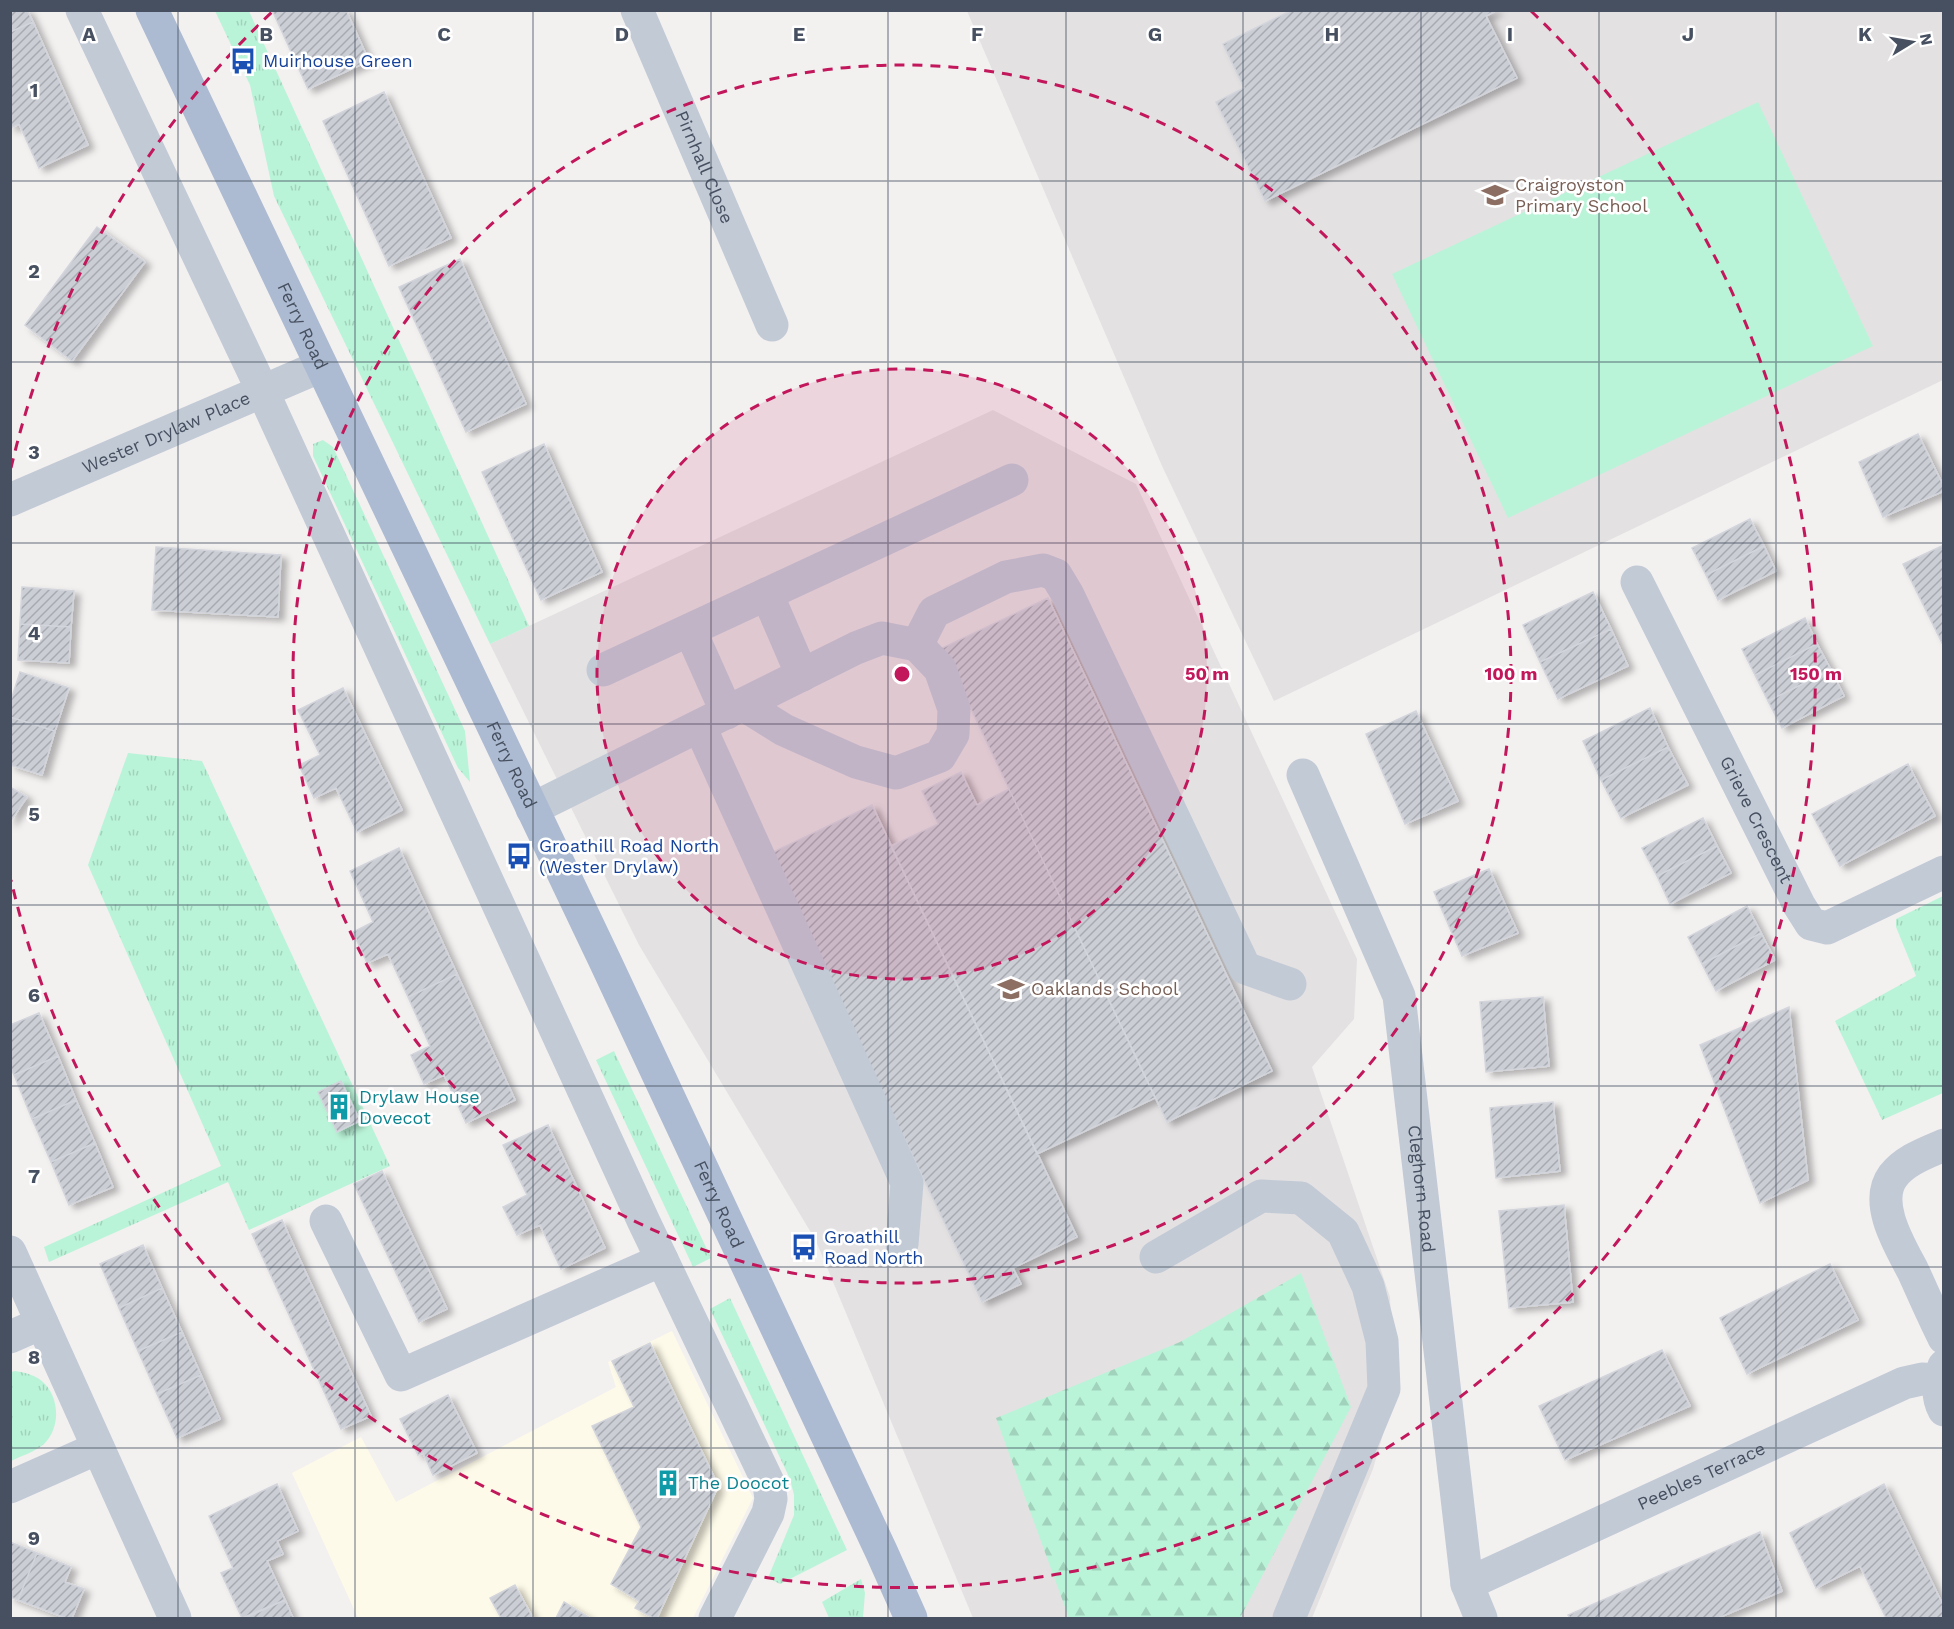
<svg xmlns="http://www.w3.org/2000/svg" width="1954" height="1629" font-family="'Work Sans',sans-serif">
  <style>
    .commercial { fill: #fefae9 }
    .education { fill: #e4e1e2 }
    .grass { fill: url(#grass-tufts) }
    .forest { fill: url(#forest-firs) }
    .garden { fill: #baf4d8 }
    .building { fill: url(#building-hatch); stroke: #d3d5dc; stroke-width: 1.5; filter: url(#shadow) }
    .lines { fill: none; stroke-linecap: round; stroke-linejoin: round }
    .minor { stroke: #c2cad6; stroke-width: 33 }
    .major { stroke: #adbbd2; stroke-width: 33 }
    .grid { fill: none; stroke: #465060; stroke-width: 1.5; stroke-opacity: 0.55 }
    .ring { fill: none; stroke: #c2185b; stroke-width: 3; stroke-dasharray: 10 8 }
    .labels { text-anchor: middle; stroke-width: 5; stroke-linejoin: round; paint-order: stroke }
    .transit-label { font-size: 18px; fill: #164399; stroke: #fff; text-anchor: start }
    .street-label { font-size: 18px; fill: #465060; stroke: #fff }
    .education-label { font-size: 18px; fill: #785e54; stroke: #fff; text-anchor: start }
    .culture-label { font-size: 18px; fill: #0d838f; stroke: #fff; text-anchor: start }
    .grid-label { font-size: 20px; text-anchor: middle; font-weight: bold; fill: #465060; stroke: #fff; stroke-width: 5; stroke-linejoin: round; paint-order: stroke }
    .centre { fill: #c2185b; stroke: #fff; stroke-width: 3 }
    .ring-label { font-size: 18px; text-anchor: middle; font-weight: bold; fill: #c2185b; stroke: #fff; stroke-width: 5; stroke-linejoin: round; paint-order: stroke }
  </style>
  <defs>
    <pattern id="grass-tufts" width="24" height="20" patternUnits="userSpaceOnUse" patternTransform="scale(1.5)"><rect width="24" height="20" fill="#baf4d8"/><path d="M3 7l-1-3M5 7V3M7 7l1-3M15 17l-1-3M17 17v-4M19 17l1-3" fill="none" stroke="#a1d3bc"/></pattern>
    <pattern id="forest-firs" width="22" height="20" patternUnits="userSpaceOnUse" patternTransform="scale(1.5)"><rect width="22" height="20" fill="#baf4d8"/><path d="M5 1l3.5 6h-7zM16 11l3.5 6h-7z" fill="#a1d3bc"/></pattern>
    <pattern id="building-hatch" width="6" height="6" patternUnits="userSpaceOnUse" patternTransform="scale(1.5)"><rect width="6" height="6" fill="#ccced6"/><path d="M-1 1l2-2M0 6l6-6M5 7l2-2" fill="none" stroke="#a7aab1"/></pattern>
    <filter id="shadow"><feDropShadow dx="6" dy="4" stdDeviation="3" flood-color="#0004"/></filter>
  </defs>
  <rect width="100%" height="100%" fill="#f3f0f0"/>
  <path class="commercial" d="M 672,1331 L 753,1498 L 693,1618 L 358,1618 L 292,1473 L 361,1437 L 396,1502 L 616,1387 L 608,1362 Z"/>
  <path class="education" d="M 967,11 L 1943,11 L 1943,380 L 1274,701 L 1162,466 Z
    M 993,410 L 1136,484 L 1357,959 L 1354,1019 L 1312,1067 L 1390,1297 L 1394,1396 L 1373,1469 L 1312,1618 L 973,1618 L 816,1241 L 639,945 L 490,644 Z"/>
  <path class="grass" d="M 215,11 L 249,11 L 529,626 L 490,644 L 274,196 L 250,85 Z
    M 323,440 L 333,447 L 465,731 L 470,782 L 458,768 L 313,456 L 313,444 Z
    M 128,753 L 202,761 L 390,1166 L 249,1230 L 228,1182 L 49,1262 L 44,1247 L 221,1166 L 88,865 Z
    M 1943,896 L 1943,1093 L 1882,1120 L 1835,1021 L 1916,976 L 1896,927 L 1896,919 Z
    M 614,1051 L 711,1258 L 693,1267 L 596,1060 Z
    M 730,1298 L 847,1550 L 780,1584 L 768,1578 L 794,1515 L 794,1495 L 790,1479 L 710,1309 Z
    M 15,1371 C 26,1373 37,1375 45,1384 C 60,1400 60,1429 44,1444 C 35,1452 21,1456 11,1461 L 11,1372 Z
    M 861,1579 L 865,1593 L 863,1618 L 829,1618 L 822,1602 Z"/>
  <path class="forest" d="M 1301,1273 L 1351,1407 L 1240,1618 L 1069,1618 L 996,1418 L 1180,1342 Z"/>
  <path class="garden" d="M 1758,102 L 1873,346 L 1508,518 L 1392,274 Z"/>
  <path class="building" d="M 10,10 L 27,10 L 33,22 L 10,32 Z
    M 272,10 L 346,10 L 369,61 L 308,89 Z
    M 1292,10 L 1497,10 L 1486,16 L 1517,78 L 1265,201 L 1216,102 L 1244,88 L 1223,44 Z
    M 33,22 L 88,145 L 39,168 L 19,124 L 10,128 L 10,32 Z
    M 384,92 L 451,238 L 389,266 L 323,121 Z
    M 97,227 L 145,262 L 72,361 L 25,325 Z
    M 460,259 L 526,404 L 466,432 L 399,287 Z
    M 1918,434 L 1944,487 L 1944,491 L 1883,517 L 1859,462 Z
    M 544,444 L 602,572 L 541,600 L 482,472 Z
    M 1750,519 L 1764,546 L 1706,575 L 1692,548 Z
    M 1944,545 L 1944,645 L 1943,645 L 1903,564 Z
    M 1764,546 L 1776,571 L 1718,600 L 1706,575 Z
    M 156,547 L 281,555 L 278,617 L 152,610 Z
    M 22,587 L 74,591 L 71,627 L 20,624 Z
    M 1593,592 L 1611,629 L 1540,662 L 1523,625 Z
    M 1048,598 L 1272,1071 L 1167,1122 L 942,648 Z
    M 1805,618 L 1817,644 L 1755,675 L 1742,649 Z
    M 20,624 L 71,627 L 69,663 L 18,660 Z
    M 1611,629 L 1628,666 L 1558,699 L 1540,662 Z
    M 1817,644 L 1831,670 L 1768,701 L 1755,675 Z
    M 1831,670 L 1844,696 L 1782,728 L 1768,701 Z
    M 20,672 L 69,688 L 55,731 L 10,717 L 10,703 Z
    M 343,688 L 402,810 L 357,832 L 336,788 L 314,798 L 299,765 L 320,755 L 298,710 Z
    M 1650,708 L 1668,747 L 1601,780 L 1583,741 Z
    M 1416,711 L 1458,801 L 1405,824 L 1366,734 Z
    M 10,717 L 55,731 L 42,775 L 10,765 Z
    M 1668,747 L 1688,785 L 1621,818 L 1601,780 Z
    M 1908,764 L 1935,816 L 1840,866 L 1812,814 Z
    M 961,772 L 977,805 L 1009,789 L 1155,1098 L 1037,1154 L 891,846 L 938,824 L 922,791 Z
    M 10,787 L 27,797 L 10,822 Z
    M 872,805 L 1077,1237 L 1013,1268 L 1021,1284 L 982,1302 L 769,854 Z
    M 1703,818 L 1717,846 L 1657,876 L 1642,848 Z
    M 1717,846 L 1731,873 L 1670,904 L 1657,876 Z
    M 399,848 L 457,974 L 408,997 L 388,954 L 367,963 L 353,932 L 373,922 L 350,871 Z
    M 1489,869 L 1518,933 L 1462,956 L 1434,892 Z
    M 1747,906 L 1761,933 L 1702,964 L 1688,937 Z
    M 1761,933 L 1775,960 L 1716,991 L 1702,964 Z
    M 457,974 L 515,1100 L 466,1123 L 444,1075 L 424,1084 L 411,1055 L 430,1046 L 408,997 Z
    M 1543,997 L 1549,1066 L 1486,1072 L 1480,1002 Z
    M 1789,1007 L 1808,1180 L 1760,1203 L 1700,1045 Z
    M 39,1013 L 58,1056 L 14,1075 L 10,1066 L 10,1025 Z
    M 58,1056 L 76,1100 L 32,1119 L 14,1075 Z
    M 341,1081 L 360,1121 L 337,1132 L 318,1092 Z
    M 76,1100 L 95,1143 L 51,1162 L 32,1119 Z
    M 1553,1102 L 1560,1171 L 1496,1178 L 1490,1108 Z
    M 548,1125 L 605,1248 L 561,1269 L 540,1225 L 517,1235 L 503,1207 L 527,1195 L 503,1145 Z
    M 95,1143 L 113,1187 L 69,1205 L 51,1162 Z
    M 382,1171 L 447,1309 L 419,1322 L 354,1184 Z
    M 1564,1205 L 1573,1302 L 1509,1308 L 1499,1211 Z
    M 282,1220 L 371,1416 L 341,1429 L 252,1234 Z
    M 143,1245 L 162,1288 L 119,1308 L 100,1264 Z
    M 1830,1264 L 1858,1320 L 1747,1374 L 1720,1318 Z
    M 162,1288 L 182,1332 L 138,1351 L 119,1308 Z
    M 182,1332 L 201,1375 L 157,1394 L 138,1351 Z
    M 650,1343 L 714,1477 L 717,1489 L 657,1618 L 653,1618 L 635,1608 L 639,1601 L 611,1584 L 641,1527 L 592,1426 L 634,1407 L 612,1361 Z
    M 1662,1350 L 1690,1406 L 1565,1460 L 1539,1406 Z
    M 201,1375 L 220,1419 L 177,1438 L 157,1394 Z
    M 448,1395 L 477,1453 L 433,1475 L 423,1453 L 418,1455 L 400,1419 Z
    M 277,1484 L 298,1531 L 277,1541 L 283,1554 L 267,1561 L 285,1600 L 242,1618 L 221,1573 L 233,1568 L 209,1516 Z
    M 1884,1484 L 1944,1607 L 1944,1618 L 1886,1618 L 1860,1566 L 1816,1588 L 1790,1533 Z
    M 1760,1532 L 1782,1591 L 1718,1618 L 1570,1618 L 1568,1615 Z
    M 10,1542 L 37,1553 L 18,1600 L 10,1597 Z
    M 37,1553 L 71,1567 L 65,1582 L 84,1589 L 72,1618 L 66,1618 L 18,1600 Z
    M 515,1585 L 533,1618 L 501,1618 L 490,1598 Z
    M 285,1600 L 293,1618 L 245,1618 Z
    M 564,1602 L 590,1618 L 556,1618 Z"/>
  <g class="lines">
    <g class="minor">
      <path d="M 82,10 L 263,392 L 643,1220 L 769,1484 L 771,1499 L 768,1513 L 715,1618"/>
      <path id="s1" d="M 637,10 L 772,325"/>
      <path id="s2" d="M 10,500 L 321,366"/>
      <path id="s3" d="M 1637,582 L 1799,905 L 1811,924 L 1827,928 L 1944,872"/>
      <path d="M 767,594 L 802,675"/>
      <path d="M 690,630 L 727,713"/>
      <path d="M 917,645 L 934,612 L 1006,577 L 1043,570 L 1056,575 L 1068,595 L 1245,968 L 1290,984"/>
      <path d="M 603,670 L 1012,480"/>
      <path d="M 700,727 L 907,1183 L 902,1244"/>
      <path id="s4" d="M 1303,775 L 1399,996 L 1467,1584 L 1481,1618"/>
      <path d="M 532,809 L 856,648 L 882,638 L 917,645 L 940,669 L 954,709 L 953,734 L 940,756 L 896,773 L 856,762 L 784,730 L 744,705"/>
      <path d="M 1944,1145 C 1926,1153 1905,1160 1893,1176 C 1873,1203 1900,1246 1913,1271 C 1923,1293 1933,1316 1944,1338"/>
      <path d="M 326,1221 L 401,1375 L 662,1260"/>
      <path d="M 10,1252 L 175,1618"/>
      <path d="M 1156,1257 L 1261,1196 L 1301,1198 L 1343,1232 L 1368,1286 L 1382,1341 L 1384,1389 L 1289,1618"/>
      <path d="M 10,1337 L 42,1323"/>
      <path d="M 1944,1366 C 1938,1381 1936,1395 1944,1410"/>
      <path d="M 10,1487 L 98,1448"/>
      <path id="s5" d="M 1467,1584 L 1904,1383 L 1922,1379 L 1938,1380"/>
    </g>
    <path class="major" id="s6" d="M 152,10 L 605,961 L 882,1553 L 911,1618"/>
  </g>
  <path class="grid" d="M 178,10 L 178,1618M 355,10 L 355,1618M 533,10 L 533,1618M 711,10 L 711,1618M 888,10 L 888,1618M 1066,10 L 1066,1618M 1243,10 L 1243,1618M 1421,10 L 1421,1618M 1599,10 L 1599,1618M 1776,10 L 1776,1618M 10,181 L 1944,181M 10,362 L 1944,362M 10,543 L 1944,543M 10,724 L 1944,724M 10,905 L 1944,905M 10,1086 L 1944,1086M 10,1267 L 1944,1267M 10,1448 L 1944,1448"/>
  <circle cx="902" cy="674" r="305" fill="#c2185b" fill-opacity=".12"/>
  <g class="ring">
    <circle cx="902" cy="674" r="305"/>
    <circle cx="902" cy="674" r="609"/>
    <path d="M11 468A914 914 0 0 1 273 11M1531 11A914 914 0 1 1 11 880"/>
  </g>
  <defs>
    <g id="bus-bare" transform="scale(2.07)"><path d="M-5-6H5V4H4V6H2V4H-2V6H-4V4H-5ZM-3.5-4V0h7V-4ZM-3.5 1.2v1.5H-2V1.2ZM2 1.2v1.5H3.5V1.2Z" fill="#1a4fb4" stroke="#fff" stroke-width="2.5" paint-order="stroke"/></g>
    <g id="school-bare" transform="scale(2.07)"><path d="M0-5L7-2L0 1L-7-2ZM-4 1L0 2.5L4 1V4Q0 6-4 4Z" fill="#8d6e63" stroke="#fff" stroke-width="2.5" paint-order="stroke"/></g>
    <g id="building-bare" transform="scale(2.07)"><path d="M-4-6H4V6H1V3H-1V6H-4ZM-2.5-4.3h1.7v1.8h-1.7ZM.8-4.3h1.7v1.8H.8ZM-2.5-1h1.7V.8h-1.7ZM.8-1h1.7V.8H.8Z" fill="#0f9aa8" stroke="#fff" stroke-width="2.5" paint-order="stroke"/></g>
  </defs>
  <g fill-rule="evenodd">
    <use href="#bus-bare" x="243" y="61"/>
    <use href="#school-bare" x="1495" y="195"/>
    <use href="#bus-bare" x="519" y="856"/>
    <use href="#school-bare" x="1011" y="989"/>
    <use href="#building-bare" x="339" y="1107"/>
    <use href="#bus-bare" x="804" y="1247"/>
    <use href="#building-bare" x="668" y="1483"/>
  </g>
  <g class="labels">
    <g class="transit-label">
      <text x="263" y="67">Muirhouse Green</text>
      <text x="539" y="852">Groathill Road North<tspan x="539" dy="21">(Wester Drylaw)</tspan></text>
      <text x="824" y="1243">Groathill<tspan x="824" dy="21">Road North</tspan></text>
    </g>
    <g class="street-label">
      <text dy="6" stroke="none"><textPath href="#s1" startOffset="171">Pirnhall Close</textPath></text>
      <text dy="6" stroke="none"><textPath href="#s6" startOffset="350">Ferry Road</textPath></text>
      <text dy="6" stroke="none"><textPath href="#s2" startOffset="170">Wester Drylaw Place</textPath></text>
      <text dy="6" stroke="none"><textPath href="#s6" startOffset="836">Ferry Road</textPath></text>
      <text dy="6" stroke="none"><textPath href="#s3" startOffset="266">Grieve Crescent</textPath></text>
      <text dy="6" stroke="none"><textPath href="#s4" startOffset="435">Cleghorn Road</textPath></text>
      <text dy="6" stroke="none"><textPath href="#s6" startOffset="1322">Ferry Road</textPath></text>
      <text dy="6" stroke="none"><textPath href="#s5" startOffset="258">Peebles Terrace</textPath></text>
    </g>
    <g class="education-label">
      <text x="1515" y="191">Craigroyston<tspan x="1515" dy="21">Primary School</tspan></text>
      <text x="1031" y="995">Oaklands School</text>
    </g>
    <g class="culture-label">
      <text x="359" y="1103">Drylaw House<tspan x="359" dy="21">Dovecot</tspan></text>
      <text x="688" y="1489">The Doocot</text>
    </g>
  </g>
  <g class="grid-label">
    <text x="89" y="41">A</text>
    <text x="266" y="41">B</text>
    <text x="444" y="41">C</text>
    <text x="622" y="41">D</text>
    <text x="799" y="41">E</text>
    <text x="977" y="41">F</text>
    <text x="1155" y="41">G</text>
    <text x="1332" y="41">H</text>
    <text x="1510" y="41">I</text>
    <text x="1688" y="41">J</text>
    <text x="1865" y="41">K</text>
    <text x="34" y="97">1</text>
    <text x="34" y="278">2</text>
    <text x="34" y="459">3</text>
    <text x="34" y="640">4</text>
    <text x="34" y="821">5</text>
    <text x="34" y="1002">6</text>
    <text x="34" y="1183">7</text>
    <text x="34" y="1364">8</text>
    <text x="34" y="1545">9</text>
  </g>
  <circle cx="902" cy="674" r="9" class="centre"/>
  <g class="ring-label">
    <text x="1207" y="680">50 m</text>
    <text x="1511" y="680">100 m</text>
    <text x="1816" y="680">150 m</text>
  </g>
  <rect width="1954" height="1629" fill="none" stroke="#465060" stroke-width="24"/>
  <g transform="translate(1912 42) rotate(79)" stroke="#ffffff" stroke-width="4.5" paint-order="stroke">
  <path d="M0-4.5L10 22L0 15L-10 22Z" fill="#465060"/>
  <text y="-9" font-size="16" font-weight="bold" text-anchor="middle" fill="#465060">N</text>
  </g>
</svg>
